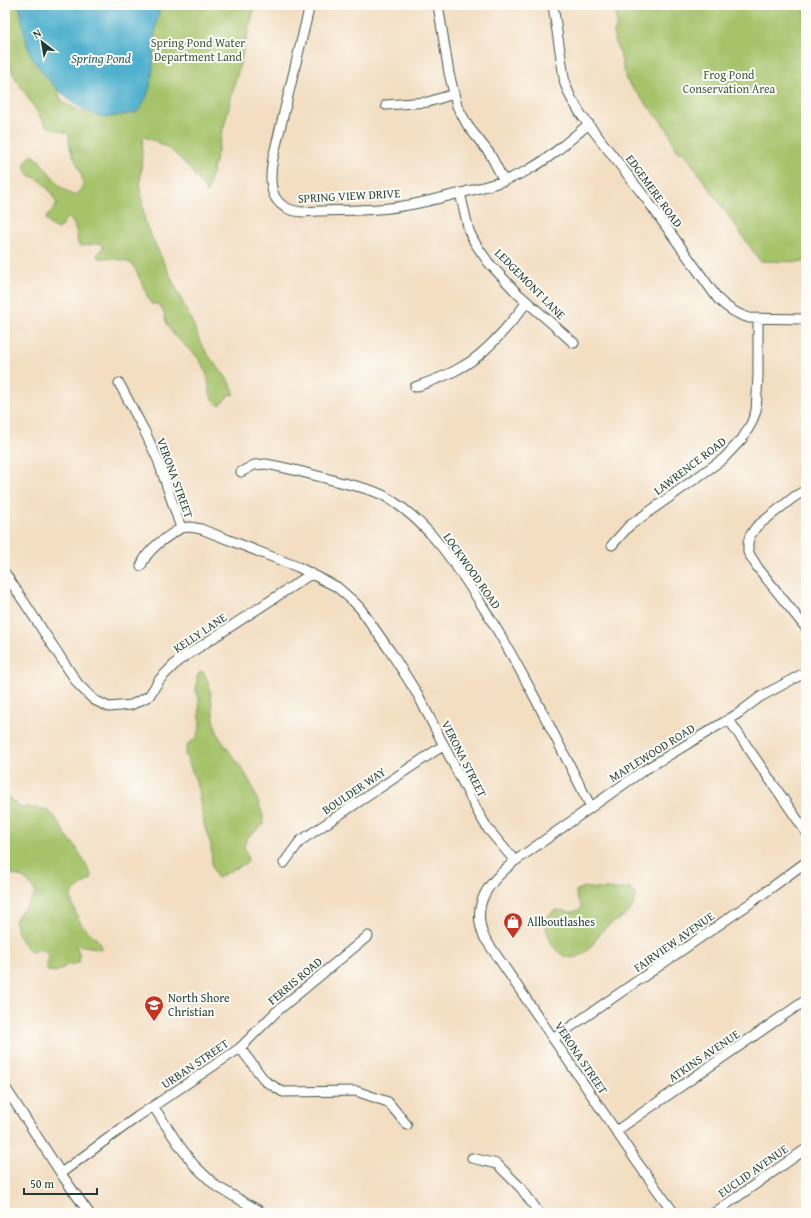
<svg xmlns="http://www.w3.org/2000/svg" width="811" height="1218" font-family="'Gentium Book Plus',serif">
  <style>
    .green { fill: #a6c36a; stroke: #62804f }
    .water { fill: #4fb1ce; stroke: #377781 }
    .lines { fill: none; stroke-linecap: round; stroke-linejoin: round }
    .minor-casing { stroke: #3f5549; stroke-width: 11 }
    .minor { stroke: #fff; stroke-width: 9 }
    .labels { text-anchor: middle; stroke-width: 4; stroke-linejoin: round; paint-order: stroke }
    .park-label { font-size: 12px; fill: #415e42; stroke: #fdfcf7 }
    .street-label { font-size: 12px; fill: #1f3d34; stroke: #fdfcf7 }
    .poi-label { font-size: 12px; fill: #1f3d34; stroke: #fdfcf7; text-anchor: start }
    .water-label { font-size: 13px; font-style: italic; fill: #2d6062; stroke: #fdfcf7 }
  </style>
  <rect width="100%" height="100%" fill="#fdfcf7"/>
  <filter id="ink" filterUnits="userSpaceOnUse"><feTurbulence type="fractalNoise" baseFrequency=".025" numOctaves="2"/><feDisplacementMap in="SourceGraphic" scale="8" xChannelSelector="R" yChannelSelector="G"/><feConvolveMatrix kernelMatrix="1 2 1 2 8 2 1 2 1" color-interpolation-filters="sRGB"/></filter>
  <filter id="wash" filterUnits="userSpaceOnUse"><feTurbulence type="fractalNoise" baseFrequency=".012" numOctaves="4" result="noise"/><feDisplacementMap in="SourceGraphic" scale="16" xChannelSelector="R" yChannelSelector="G"/><feGaussianBlur stdDeviation="0.9" result="paint"/><feColorMatrix in="noise" values="0 0 0 0 0 0 0 0 0 0 0 0 0 0 0 0 0 1.4 0 .05"/><feComposite in="paint" operator="in"/></filter>
  <g filter="url(#wash)">
    <rect width="100%" height="100%" fill="#f3dec2"/>
    <path class="green" d="M 5,5 L 20,5 L 30,54 L 55,83 L 60,97 L 65,104 L 79,110 L 108,117 L 122,116 L 134,112 L 152,45 L 158,9 L 161,5 L 255,5 L 207,193 C 191,169 173,144 143,137 L 140,187 L 145,223 L 193,324 L 200,342 L 211,359 L 226,377 L 233,389 L 234,395 L 230,394 C 226,398 224,402 220,405 C 206,400 211,384 206,373 C 204,368 201,361 197,357 C 188,347 176,340 169,328 C 164,320 165,310 158,304 L 151,304 L 134,266 C 125,258 112,259 100,258 L 97,257 L 98,254 L 103,247 L 100,243 L 83,246 L 78,244 C 77,234 76,224 68,217 L 64,221 L 63,226 L 57,229 L 50,225 L 46,219 L 48,214 L 57,205 C 55,198 46,184 39,180 C 35,177 31,177 28,174 C 22,168 25,160 32,155 L 37,158 L 60,186 L 72,195 C 94,192 76,163 72,153 C 69,146 69,141 69,134 L 46,126 L 5,61 Z
      M 614,5 L 806,5 L 806,262 L 760,261 L 685,154 L 679,152 L 675,147 L 668,130 L 626,80 L 620,54 L 614,40 L 614,33 L 617,25 Z
      M 203,672 L 209,683 L 215,726 L 219,737 L 245,773 L 252,786 L 263,815 L 264,824 L 247,838 L 244,846 L 246,851 L 248,862 L 217,878 L 212,866 L 211,845 L 205,828 L 196,781 L 185,754 L 188,744 L 196,738 L 200,729 L 199,698 L 196,691 L 197,677 L 199,673 Z
      M 5,793 L 17,806 L 23,808 L 28,807 L 45,809 L 55,817 L 68,838 L 76,847 L 92,876 L 91,879 C 86,882 73,891 71,895 C 69,901 80,923 84,928 C 91,935 99,938 102,949 L 78,945 L 76,946 L 80,955 L 79,963 L 67,965 L 57,972 L 47,971 C 45,965 50,959 48,953 L 41,949 L 32,952 C 23,947 11,927 17,917 C 23,906 32,905 35,892 C 31,884 24,877 15,875 C 11,874 9,874 5,872 Z
      M 583,887 L 597,889 L 630,889 L 635,894 C 635,901 634,905 630,911 C 624,918 612,922 605,928 C 596,937 590,953 577,957 C 557,963 544,934 546,918 C 557,905 561,912 574,912 L 580,909 L 581,906 L 576,895 L 576,891 Z"/>
    <path class="water" d="M 19,5 L 160,5 C 158,17 155,30 154,42 C 153,66 154,94 136,113 C 124,113 111,118 100,116 C 75,111 40,75 30,53 C 24,39 23,20 19,5 Z"/>
  </g>
  <g filter="url(#ink)">
    <g class="lines">
      <g class="minor-casing">
        <path id="minor" d="M 310,5 L 273,158 C 268,185 270,209 302,212 C 328,210 353,211 378,209 C 408,207 436,199 465,192 C 487,186 508,181 528,170 C 551,158 569,140 589,124
          M 438,5 L 449,73 L 457,106 L 468,126 L 490,154 L 504,181
          M 553,5 L 565,84 L 571,98 L 582,116 L 647,200 L 718,299 C 727,308 736,314 749,318 L 806,319
          M 386,105 L 428,102 L 454,94
          M 460,193 L 469,231 L 475,243 L 488,262 L 517,293 L 574,343
          M 119,383 L 144,430 L 158,460 L 181,528 L 190,527 L 201,529 L 298,567 L 337,587 L 353,601 L 360,608 L 390,651 L 418,695 L 479,814 L 488,829 L 515,861 C 490,881 470,903 484,937 L 637,1162 L 674,1213
          M 415,387 C 441,378 467,368 487,348 C 502,334 515,318 527,302
          M 241,472 L 254,465 L 266,464 C 290,468 313,475 336,481 C 355,486 375,489 391,500 C 429,524 454,562 478,599 C 521,666 555,737 591,807
          M 806,490 L 794,497 L 756,527 L 750,536 L 748,543 L 748,552 L 758,568 L 806,628
          M 612,545 L 629,526 L 723,459 L 742,439 L 751,424 L 756,411 L 758,376 L 758,319
          M 141,566 C 147,549 165,538 181,528
          M 5,573 L 78,684 L 94,700 L 109,707 L 131,705 L 149,696 L 160,679 L 178,661 L 311,574
          M 729,720 L 806,832
          M 515,861 L 641,772 L 739,713 L 760,697 L 806,672
          M 284,863 L 300,841 L 444,745
          M 553,1039 L 752,902 L 806,862
          M 240,1048 L 276,1012 L 368,936
          M 5,1087 L 64,1178 L 89,1213
          M 153,1106 L 179,1145 L 194,1165 L 216,1186 L 263,1213
          M 616,1131 L 806,1000
          M 472,1158 L 497,1164 L 521,1188 L 539,1213
          M 61,1173 L 137,1117 L 240,1048 L 265,1081 L 283,1092 L 356,1091 L 388,1102 L 407,1125
          M 714,1213 L 806,1149"/>
      </g>
      <use href="#minor" class="minor"/>
    </g>
  </g>
  <defs>
    <g id="shop-pin" transform="scale(1)"><path d="M0 17L-7.5 6A9.5 9.5 0 1 1 7.5 6Z" fill="#c8321e" stroke="#fdfcf7"/><path d="M-5-2.5h2.3a2.7 3.5 0 0 1 5.4 0H5L5.5 6h-11ZM-1.5-2.5h3a1.5 2.3 0 0 0-3 0Z" fill="#fff"/></g>
    <g id="school-pin" transform="scale(1)"><path d="M0 17L-7.5 6A9.5 9.5 0 1 1 7.5 6Z" fill="#c8321e" stroke="#fdfcf7"/><path d="M0-5L7-2L0 1L-7-2ZM-4 1L0 2.5L4 1V4Q0 6-4 4Z" fill="#fff"/></g>
  </defs>
  <g fill-rule="evenodd">
    <use href="#shop-pin" x="513" y="922"/>
    <use href="#school-pin" x="154" y="1005"/>
  </g>
  <g class="labels">
    <g class="park-label">
      <text x="198" y="47">Spring Pond Water<tspan x="198" dy="14">Department Land</tspan></text>
      <text x="729" y="79">Frog Pond<tspan x="729" dy="14">Conservation Area</tspan></text>
    </g>
    <g class="street-label">
      <text transform="translate(654 191) rotate(54)" y="4">EDGEMERE ROAD</text>
      <text transform="translate(349 196) rotate(-3)" y="4">SPRING VIEW DRIVE</text>
      <text transform="translate(530 284) rotate(45)" y="4">LEDGEMONT LANE</text>
      <text transform="translate(690 466) rotate(-37)" y="4">LAWRENCE ROAD</text>
      <text transform="translate(175 478) rotate(70)" y="4">VERONA STREET</text>
      <text transform="translate(472 571) rotate(55)" y="4">LOCKWOOD ROAD</text>
      <text transform="translate(200 633) rotate(-34)" y="4">KELLY LANE</text>
      <text transform="translate(652 753) rotate(-32)" y="4">MAPLEWOOD ROAD</text>
      <text transform="translate(464 759) rotate(63)" y="4">VERONA STREET</text>
      <text transform="translate(354 791) rotate(-34)" y="4">BOULDER WAY</text>
      <text transform="translate(674 942) rotate(-35)" y="4">FAIRVIEW AVENUE</text>
      <text transform="translate(295 981) rotate(-40)" y="4">FERRIS ROAD</text>
      <text transform="translate(704 1056) rotate(-34)" y="4">ATKINS AVENUE</text>
      <text transform="translate(581 1058) rotate(56)" y="4">VERONA STREET</text>
      <text transform="translate(195 1064) rotate(-34)" y="4">URBAN STREET</text>
      <text transform="translate(753 1171) rotate(-35)" y="4">EUCLID AVENUE</text>
    </g>
    <g class="poi-label">
      <text x="527" y="926">Allboutlashes</text>
      <text x="168" y="1002">North Shore<tspan x="168" dy="14">Christian</tspan></text>
    </g>
    <g class="water-label">
      <text x="101" y="63">Spring Pond</text>
    </g>
  </g>
  <rect width="811" height="1218" fill="none" stroke="#fdfcf7" stroke-width="20"/>
  <g transform="translate(42 42) rotate(329)" stroke="#fdfcf7" stroke-width="3" paint-order="stroke">
  <path d="M0-3L7 15L0 10L-7 15Z" fill="#1f3d34"/>
  <text y="-6" font-size="11" font-weight="bold" text-anchor="middle" fill="#1f3d34">N</text>
  </g>
  <path d="M24 1188v6h73v-6" fill="none" stroke="#1f3d34" stroke-width="2"/>
  <text x="30" y="1188" font-size="12" fill="#1f3d34" stroke="#fdfcf7" stroke-width="3" paint-order="stroke">50 m</text>
</svg>
